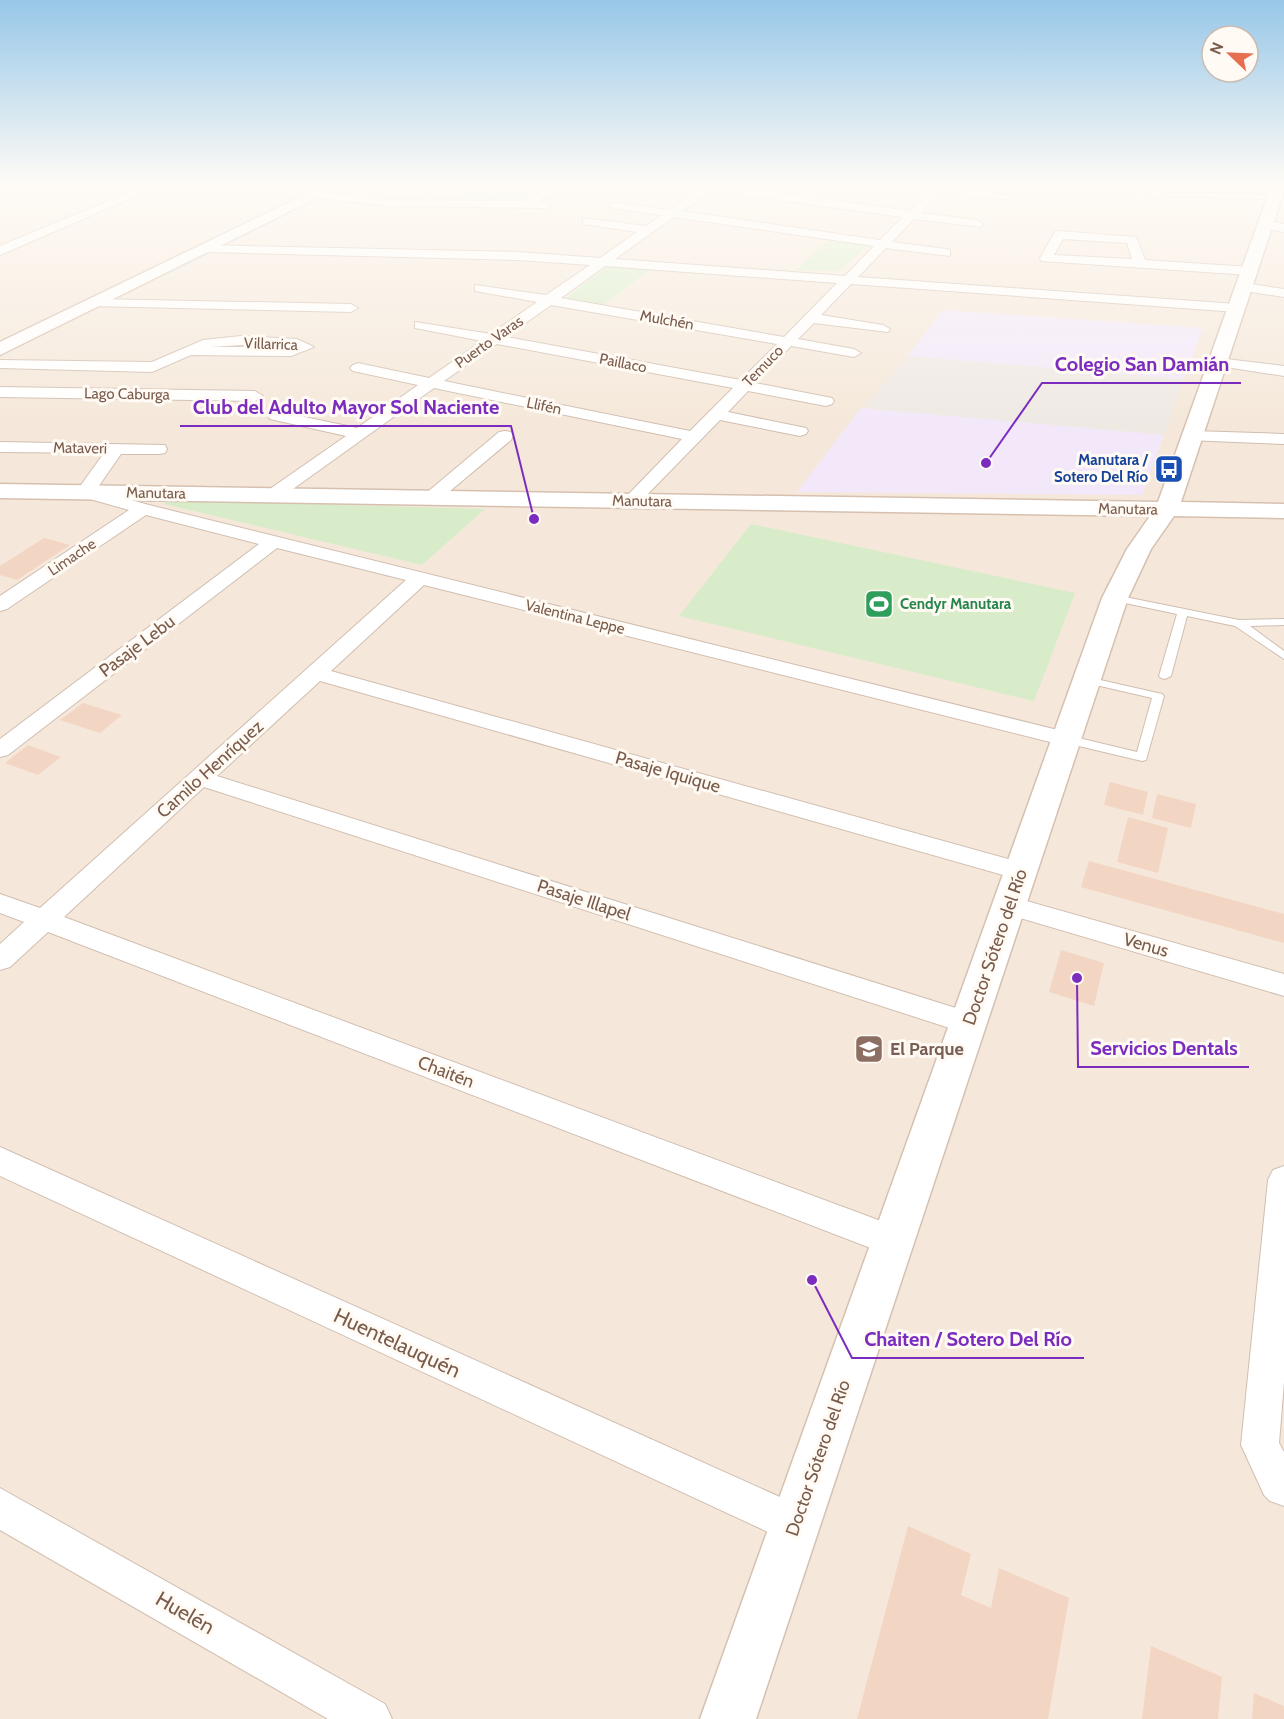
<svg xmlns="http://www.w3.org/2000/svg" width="1284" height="1719" font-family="Cabin,sans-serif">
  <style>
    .residential { fill: #f5e8da }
    .industrial { fill: #efe9e4 }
    .education { fill: #f3e8fa }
    .green { fill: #d8ecc9 }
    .building { fill: #f3d5c3 }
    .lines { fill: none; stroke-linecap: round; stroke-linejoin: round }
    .lane-casing { stroke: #d1beb0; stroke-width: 2 }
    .street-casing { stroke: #d1beb0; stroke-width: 2 }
    .secondary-casing { stroke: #d6c0b0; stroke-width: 3 }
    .lane { fill: #fff; fill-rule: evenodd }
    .street { fill: #fff; fill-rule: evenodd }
    .secondary { fill: #fff; fill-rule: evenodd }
    .labels { text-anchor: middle; stroke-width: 6; stroke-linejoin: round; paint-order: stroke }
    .far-street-label { font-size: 15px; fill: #7a5c4d; stroke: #fffaf3 }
    .far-transit-label { font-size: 15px; font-weight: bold; fill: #164399; stroke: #fffaf3; text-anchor: end }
    .far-leisure-label { font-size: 15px; font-weight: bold; fill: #27864d; stroke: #fffaf3; text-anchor: start }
    .street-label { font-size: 18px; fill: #7a5c4d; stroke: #fffaf3 }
    .education-label { font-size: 18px; font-weight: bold; fill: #785e54; stroke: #fffaf3; text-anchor: start }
    .near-street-label { font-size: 21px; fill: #7a5c4d; stroke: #fffaf3 }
    .leader { fill: none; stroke: #7b2cbf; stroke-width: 2 }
    .callout-dot { fill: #7b2cbf; stroke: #fffaf3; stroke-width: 2 }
    .callout-label { font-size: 20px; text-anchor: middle; font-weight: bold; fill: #7b2cbf; stroke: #fffaf3; stroke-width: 6; stroke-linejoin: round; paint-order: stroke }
  </style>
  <rect width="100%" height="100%" fill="#fdf6ec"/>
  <path class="residential" d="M 0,184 L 1284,184 L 1284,1719 L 0,1719 Z"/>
  <path class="industrial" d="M 908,356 L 1184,379 L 1164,435 L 861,408 Z"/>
  <path class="education" d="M 942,310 L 1203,328 L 1184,379 L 908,356 Z
    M 861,408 L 1164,435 L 1142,495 L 797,492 Z"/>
  <path class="green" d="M 447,193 L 536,195 L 524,203 L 433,201 Z
    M 830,239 L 865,244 L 867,247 L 839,271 L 795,271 Z
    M 614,266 L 650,270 L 603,305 L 569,299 L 568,296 L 607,267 Z
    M 168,500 L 485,509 L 422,565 L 164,504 Z
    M 751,524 L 1075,593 L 1034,701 L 679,616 Z"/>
  <path class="building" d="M 44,538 L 70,545 L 17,580 L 0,575 L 0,566 Z
    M 83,703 L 122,715 L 100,733 L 60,720 Z
    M 28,745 L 61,757 L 38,775 L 5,763 Z
    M 1110,782 L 1148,792 L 1143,815 L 1104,805 Z
    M 1157,794 L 1196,804 L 1191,828 L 1152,818 Z
    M 1128,817 L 1168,828 L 1158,873 L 1117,862 Z
    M 1089,861 L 1284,914 L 1284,943 L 1081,887 Z
    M 1061,950 L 1104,963 L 1094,1006 L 1049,992 Z
    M 908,1526 L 971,1554 L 961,1595 L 991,1608 L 999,1568 L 1069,1598 L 1048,1719 L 857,1719 Z
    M 1151,1646 L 1222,1677 L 1218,1719 L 1142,1719 Z
    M 1254,1693 L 1284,1706 L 1284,1719 L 1252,1719 Z"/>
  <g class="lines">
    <g class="lane-casing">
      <path id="lane" d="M 1037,189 L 1274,195 L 1277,197 L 1274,199 L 1035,192 Z
        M 1115,595 L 1239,620 L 1284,619 L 1284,625 L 1250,626 L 1284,651 L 1284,659 L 1235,626 L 1187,616 L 1171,676 L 1165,679 L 1161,678 L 1159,676 L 1177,614 L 1111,600 L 1111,596 Z
        M 1087,677 L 1162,694 L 1164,696 L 1146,760 L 1142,761 L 1062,742 L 1060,739 L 1066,735 L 1137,752 L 1152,698 L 1083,682 L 1083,678 Z"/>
    </g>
    <g class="street-casing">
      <path id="street" d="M 149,184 L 164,184 L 0,255 L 0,246 Z
        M 553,184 L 567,184 L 539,201 L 549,203 L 551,205 L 545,208 L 390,206 L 316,198 L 310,195 L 316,192 L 390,200 L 523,201 Z
        M 690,184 L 719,184 L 909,211 L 929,191 L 900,187 L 894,184 L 948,184 L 946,186 L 1009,195 L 1015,198 L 1013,200 L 940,193 L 920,213 L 977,220 L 983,224 L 981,227 L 914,219 L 892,242 L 946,249 L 950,250 L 950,256 L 886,248 L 858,277 L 1237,304 L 1244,308 L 1237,312 L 851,284 L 821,315 L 883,325 L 890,329 L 888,332 L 814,323 L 798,339 L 854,349 L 861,353 L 854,357 L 791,346 L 755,383 L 832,398 L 834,401 L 832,404 L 826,406 L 748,391 L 728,412 L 806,428 L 808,431 L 806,434 L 800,436 L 720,420 L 638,504 L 626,504 L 623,500 L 682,439 L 434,388 L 279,499 L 267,499 L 264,495 L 267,491 L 346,436 L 270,419 L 268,416 L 270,413 L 276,411 L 357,428 L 418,385 L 353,371 L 350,368 L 353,365 L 358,363 L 429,378 L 482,341 L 415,328 L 415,322 L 491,334 L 537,302 L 475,291 L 475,285 L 546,295 L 590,265 L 518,260 L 207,252 L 203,251 L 203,245 L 518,252 L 600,258 L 637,232 L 583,224 L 583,218 L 646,226 L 661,215 L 613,208 L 607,205 L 613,202 L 669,210 L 699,189 L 691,187 ZM 711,191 L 903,217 L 880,240 L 682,211 ZM 674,217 L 874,246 L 845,276 L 615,259 ZM 605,266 L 837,283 L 784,337 L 561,298 ZM 551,305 L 777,344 L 741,380 L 506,337 ZM 497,344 L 733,388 L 690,431 L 444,381 Z
        M 1265,221 L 1284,224 L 1284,232 L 1261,228 L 1261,222 Z
        M 1059,231 L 1136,237 L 1145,260 L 1250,267 L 1257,271 L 1250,275 L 1041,261 L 1040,258 L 1055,232 ZM 1063,239 L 1127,243 L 1132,259 L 1054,255 Z
        M 1244,283 L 1284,289 L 1284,297 L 1239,290 L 1237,287 Z
        M 95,299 L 351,304 L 358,308 L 351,312 L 90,306 L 90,300 Z
        M 241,336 L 297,339 L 314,347 L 291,356 L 191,355 L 152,372 L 0,368 L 0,360 L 152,362 L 203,340 ZM 241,345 L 291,347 L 211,347 Z
        M 1218,358 L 1284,366 L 1284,376 L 1213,365 L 1211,362 Z
        M 0,387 L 255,391 L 263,396 L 255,401 L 0,397 Z
        M 505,431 L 511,432 L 513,436 L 511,440 L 437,502 L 425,502 L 422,498 L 425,494 L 499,432 Z
        M 1193,431 L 1284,434 L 1284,444 L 1187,440 L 1185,436 Z
        M 0,442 L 165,445 L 167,449 L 165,453 L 159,454 L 121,454 L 96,490 L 149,505 L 1074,734 L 1077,739 L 1074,744 L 1066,746 L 424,585 L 331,671 L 1030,865 L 1034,871 L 1030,877 L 1021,880 L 320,681 L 217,776 L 978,1015 L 982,1023 L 978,1031 L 968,1034 L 204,787 L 64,917 L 905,1230 L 910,1241 L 905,1252 L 893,1256 L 881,1252 L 48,932 L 10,967 L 0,970 L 0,944 L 24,922 L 0,913 L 0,894 L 40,908 L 406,580 L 277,548 L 8,755 L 0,757 L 0,739 L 259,544 L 146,515 L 7,609 L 0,611 L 0,596 L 129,510 L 79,496 L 76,492 L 104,453 L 0,452 Z
        M 1009,896 L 1284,974 L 1284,996 L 1000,912 L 996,905 L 1000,898 Z
        M 0,1147 L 809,1510 L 815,1524 L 809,1538 L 795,1544 L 781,1538 L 0,1176 Z
        M 1284,1166 L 1284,1382 L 1279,1443 L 1284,1452 L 1284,1506 L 1270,1501 L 1264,1495 L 1241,1445 L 1268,1180 L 1273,1170 Z
        M 0,1488 L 385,1704 L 392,1719 L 328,1719 L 0,1530 Z"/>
    </g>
    <g class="secondary-casing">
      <path id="secondary" d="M 327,184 L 345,184 L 0,355 L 0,342 Z
        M 1272,184 L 1284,184 L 1284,191 L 1181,502 L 1284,504 L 1284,518 L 1174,516 L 1151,549 L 1128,598 L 756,1719 L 700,1719 L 1102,598 L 1127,549 L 1150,516 L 0,498 L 0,484 L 1158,502 Z"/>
    </g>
    <use href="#lane" class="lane"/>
    <use href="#street" class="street"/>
    <use href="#secondary" class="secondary"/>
  </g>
  <linearGradient id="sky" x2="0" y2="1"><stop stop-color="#97c7e8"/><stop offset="0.43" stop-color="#fefbf6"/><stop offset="1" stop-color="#fefbf6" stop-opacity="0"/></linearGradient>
  <rect width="1284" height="425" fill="url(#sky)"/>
  <defs>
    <g id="bus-square" transform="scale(1.5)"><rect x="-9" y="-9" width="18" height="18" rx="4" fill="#1a4fb4" stroke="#fffaf3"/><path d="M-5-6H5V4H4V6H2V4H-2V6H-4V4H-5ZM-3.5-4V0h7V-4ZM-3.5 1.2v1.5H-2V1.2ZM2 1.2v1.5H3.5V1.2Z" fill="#fff"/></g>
    <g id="stadium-square" transform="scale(1.5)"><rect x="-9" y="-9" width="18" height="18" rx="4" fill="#2e9e5b" stroke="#fffaf3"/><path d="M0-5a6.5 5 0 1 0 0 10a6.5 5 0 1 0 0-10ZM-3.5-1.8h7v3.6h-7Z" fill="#fff"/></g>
    <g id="school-square" transform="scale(1.5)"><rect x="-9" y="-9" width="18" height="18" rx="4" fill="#8d6e63" stroke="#fffaf3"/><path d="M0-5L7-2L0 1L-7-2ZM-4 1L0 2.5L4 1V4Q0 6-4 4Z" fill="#fff"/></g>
  </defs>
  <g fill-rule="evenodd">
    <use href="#bus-square" x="1169" y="469"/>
    <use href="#stadium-square" x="879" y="604"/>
    <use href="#school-square" x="869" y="1049"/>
  </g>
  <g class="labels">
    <g class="far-street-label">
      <text transform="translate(667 320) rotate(10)" y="5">Mulchén</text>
      <text transform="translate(489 342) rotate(-35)" y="5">Puerto Varas</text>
      <text transform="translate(271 344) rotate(2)" y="5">Villarrica</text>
      <text transform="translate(623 363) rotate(11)" y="5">Paillaco</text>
      <text transform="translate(763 366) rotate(-46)" y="5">Temuco</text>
      <text transform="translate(127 394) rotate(1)" y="5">Lago Caburga</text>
      <text transform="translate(544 406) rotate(12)" y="5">Llifén</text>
      <text transform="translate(80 448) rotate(1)" y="5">Mataveri</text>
      <text transform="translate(156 493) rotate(1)" y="5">Manutara</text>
      <text transform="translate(642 501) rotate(1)" y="5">Manutara</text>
      <text transform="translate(1128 509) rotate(1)" y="5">Manutara</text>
      <text transform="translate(72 557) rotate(-34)" y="5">Limache</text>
      <text transform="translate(575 617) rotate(14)" y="5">Valentina Leppe</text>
    </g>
    <g class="far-transit-label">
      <text x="1148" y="465">Manutara /<tspan x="1148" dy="17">Sotero Del Río</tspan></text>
    </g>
    <g class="far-leisure-label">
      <text x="900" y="609">Cendyr Manutara</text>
    </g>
    <g class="street-label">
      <text transform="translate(137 646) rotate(-37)" y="6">Pasaje Lebu</text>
      <text transform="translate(210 769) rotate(-42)" y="6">Camilo Henríquez</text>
      <text transform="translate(668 772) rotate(16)" y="6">Pasaje Iquique</text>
      <text transform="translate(584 900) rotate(18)" y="6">Pasaje Illapel</text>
      <text transform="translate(1146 945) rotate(16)" y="6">Venus</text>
      <text transform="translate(995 947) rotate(-71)" y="6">Doctor Sótero del Río</text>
      <text transform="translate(446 1072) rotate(21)" y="6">Chaitén</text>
      <text transform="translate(818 1458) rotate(-71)" y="6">Doctor Sótero del Río</text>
    </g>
    <g class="education-label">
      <text x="890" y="1055">El Parque</text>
    </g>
    <g class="near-street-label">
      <text transform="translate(397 1343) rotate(25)" y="7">Huentelauquén</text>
      <text transform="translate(185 1613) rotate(30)" y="7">Huelén</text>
    </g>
  </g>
  <path class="leader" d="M986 463L1042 383H1241M534 519L511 426H180M1077 978L1078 1067H1249M812 1280L852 1358H1084"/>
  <g class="callout-dot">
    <circle cx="986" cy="463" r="6"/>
    <circle cx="534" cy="519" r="6"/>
    <circle cx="1077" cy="978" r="6"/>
    <circle cx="812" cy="1280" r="6"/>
  </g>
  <g class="callout-label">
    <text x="1142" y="371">Colegio San Damián</text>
    <text x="346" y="414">Club del Adulto Mayor Sol Naciente</text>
    <text x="1164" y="1055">Servicios Dentals</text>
    <text x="968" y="1346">Chaiten / Sotero Del Río</text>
  </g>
  <g transform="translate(1230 54) rotate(293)"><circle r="28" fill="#fffaf3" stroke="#cabbb1" stroke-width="1.5"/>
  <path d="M0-4.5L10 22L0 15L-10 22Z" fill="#e76f51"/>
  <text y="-9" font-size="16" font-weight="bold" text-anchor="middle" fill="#7a5c4d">N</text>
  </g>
</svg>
